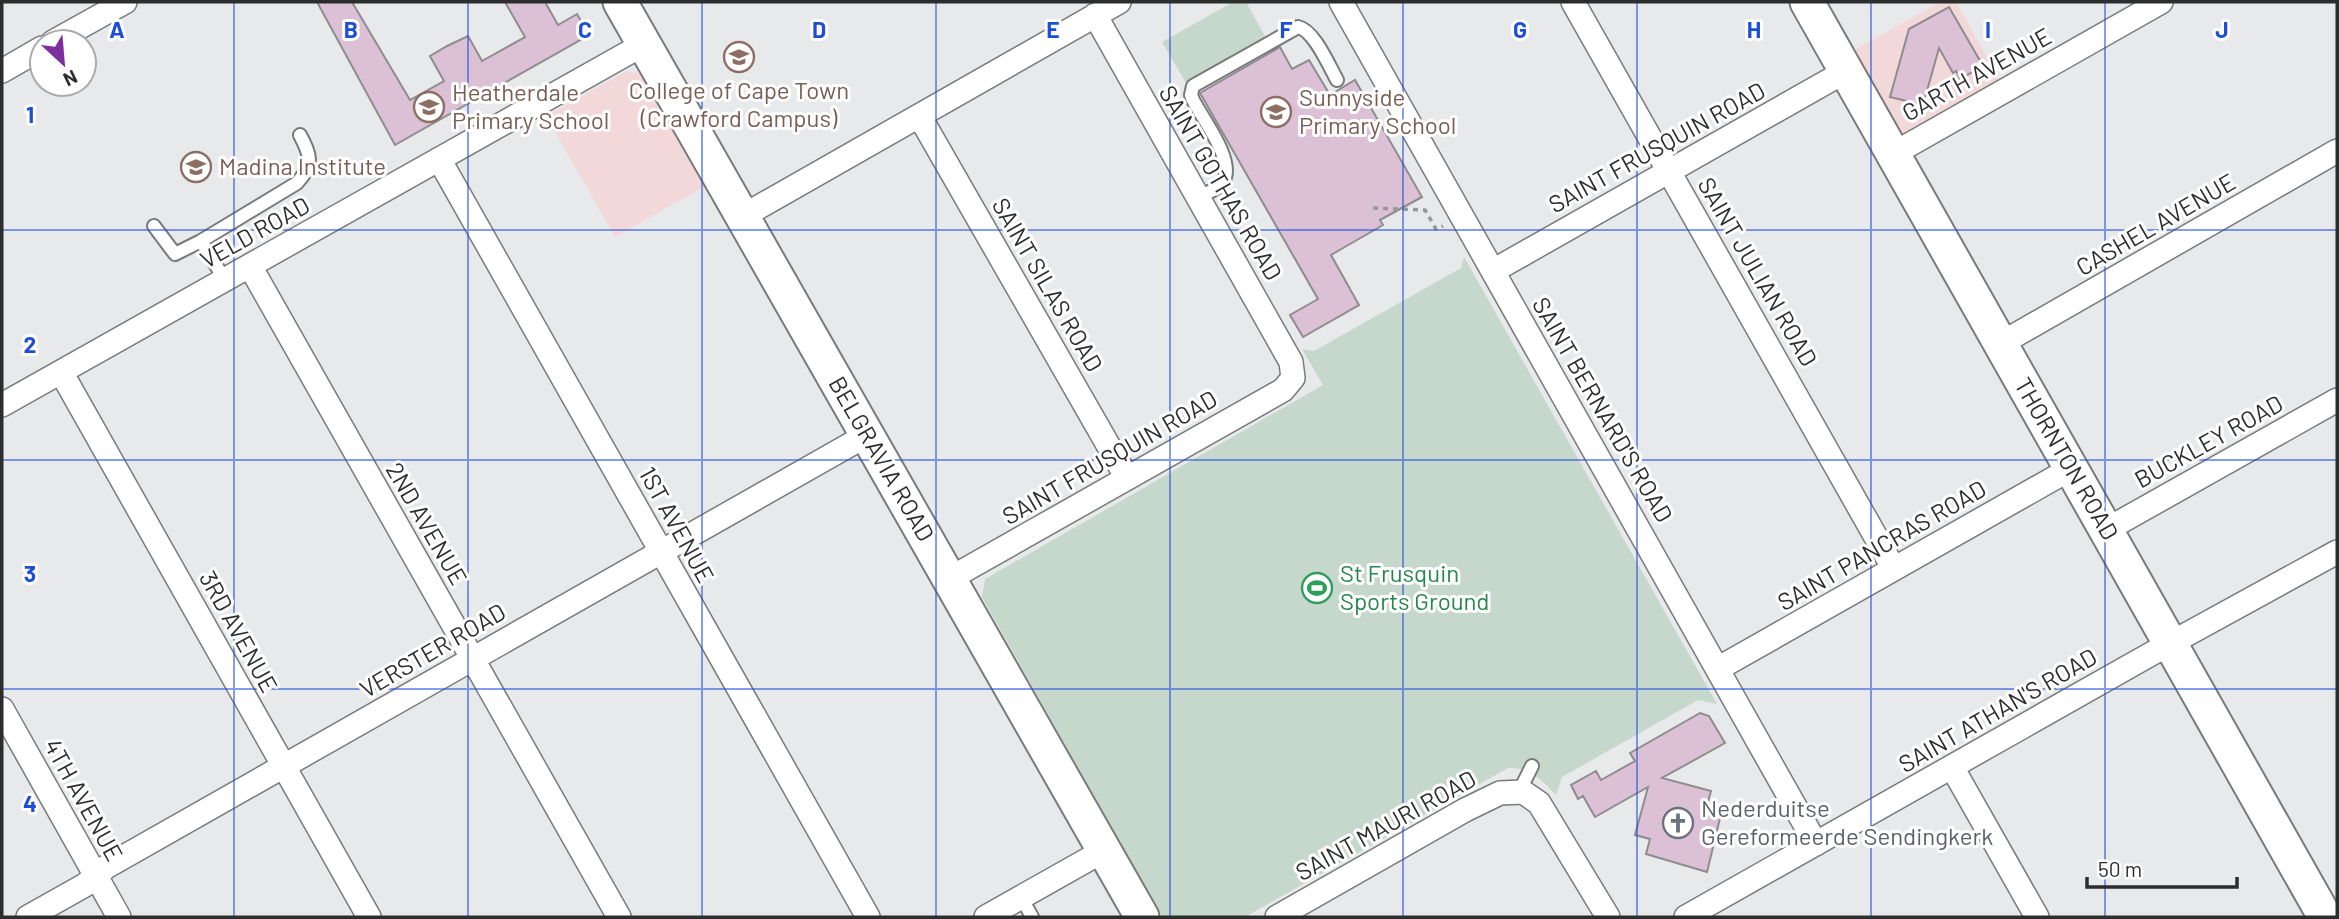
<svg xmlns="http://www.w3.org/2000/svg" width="2339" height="919" font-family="Barlow,sans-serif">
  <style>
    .commercial { fill: #f3d8da }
    .green { fill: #c6d8cb }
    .building { fill: #dcc0d5; stroke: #8e8c8d; stroke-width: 2 }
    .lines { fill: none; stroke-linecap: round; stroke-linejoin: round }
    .lane-casing { stroke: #797a7b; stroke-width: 16 }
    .street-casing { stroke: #797a7b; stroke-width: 26 }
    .secondary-casing { stroke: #797a7b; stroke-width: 37 }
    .path { stroke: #969799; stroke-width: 3.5; stroke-dasharray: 5 5; stroke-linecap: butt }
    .lane { stroke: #fff; stroke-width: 12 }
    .street { stroke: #fff; stroke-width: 23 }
    .secondary { stroke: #fff; stroke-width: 33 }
    .grid { fill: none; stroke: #1d4ed8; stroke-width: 2; stroke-opacity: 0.55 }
    .labels { text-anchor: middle; stroke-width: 6; stroke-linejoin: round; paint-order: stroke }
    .street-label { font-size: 24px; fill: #2c2d2d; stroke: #fff }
    .education-label { font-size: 24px; fill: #785e54; stroke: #fff; text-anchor: start }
    .leisure-label { font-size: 24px; fill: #27864d; stroke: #fff; text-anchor: start }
    .worship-label { font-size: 24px; fill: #5b616d; stroke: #fff; text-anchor: start }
    .grid-label { font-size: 23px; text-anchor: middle; font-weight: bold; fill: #1d4ed8; stroke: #fff; stroke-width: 6; stroke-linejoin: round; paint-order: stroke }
  </style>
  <rect width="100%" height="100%" fill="#e8e9eb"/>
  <path class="commercial" d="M 1940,2 L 1956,2 L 2000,81 L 1906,133 L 1901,133 L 1854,50 Z
    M 627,71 L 640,74 L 704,187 L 615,237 L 546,116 Z"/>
  <path class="green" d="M 1233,2 L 1246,2 L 1266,38 L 1186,83 L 1162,42 Z
    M 1464,257 L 1717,704 L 1698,700 L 1562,777 L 1556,795 C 1541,780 1531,767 1508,768 L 1245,917 L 1162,917 L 982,597 L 985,579 L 1323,385 L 1302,349 L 1314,351 L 1461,268 Z"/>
  <path class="building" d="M 317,2 L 352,2 L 410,100 L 444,81 L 430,56 L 447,46 L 468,36 L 482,61 L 525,37 L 505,2 L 545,2 L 558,25 L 577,14 L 589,35 L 395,145 Z
    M 1949,7 L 1983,66 L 1960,79 L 1956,71 L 1953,73 L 1939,48 L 1923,105 L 1890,97 L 1909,29 Z
    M 1280,47 L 1292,69 L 1309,60 L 1330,95 L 1355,80 L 1422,197 L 1380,220 L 1383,225 L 1331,255 L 1359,305 L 1303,337 L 1290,315 L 1318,299 L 1200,93 Z
    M 1700,713 L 1709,716 L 1725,743 L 1662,778 L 1711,791 L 1707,806 L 1722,810 L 1707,872 L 1646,854 L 1650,839 L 1635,835 L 1648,787 L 1595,817 L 1583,796 L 1578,799 L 1571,785 L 1596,771 L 1601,780 L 1635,761 L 1630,753 Z"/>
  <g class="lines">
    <g class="lane-casing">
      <path id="lane" d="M 1199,197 C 1207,193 1218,189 1223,182 C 1236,161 1203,120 1193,100 L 1191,95 L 1193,86 L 1298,27 C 1314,30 1329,66 1337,80
        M 154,226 L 175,254 L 201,241
        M 225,280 L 201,241 L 297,183 C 314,164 311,156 300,135
        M 1519,792 L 1532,766
        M 1021,897 L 1032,917"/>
    </g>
    <g class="street-casing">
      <path id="street" d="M 1341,2 L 1816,844
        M 1573,2 L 1894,569
        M 53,42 L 125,2
        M 2,71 L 42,48
        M 920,117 L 1127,478
        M 1893,154 L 2161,2
        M 439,159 L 868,917
        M 743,216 L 1119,2
        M 250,266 L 619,917
        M 1493,271 L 1846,71
        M 2000,344 L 2337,151
        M 61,372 L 369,917
        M 2,405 L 644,44
        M 2106,530 L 2337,400
        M 949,579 L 1283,390 L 1293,378 L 1291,362 L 1095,15
        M 1719,668 L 2072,468
        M 2,709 L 119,917
        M 1952,767 L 2037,917
        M 28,917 L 85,885 L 106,867 L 867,435
        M 986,917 L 1103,851
        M 1277,917 L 1465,810 L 1500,793 L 1523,792 L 1539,803 L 1608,917
        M 1686,917 L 2151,654 L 2337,552"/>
    </g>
    <g class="secondary-casing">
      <path id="secondary" d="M 620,2 L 1142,917
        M 1807,2 L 2325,917"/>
    </g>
    <path class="path" d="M 1373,208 L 1425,210 L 1436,229 L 1443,226"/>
    <use href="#lane" class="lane"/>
    <use href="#street" class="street"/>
    <use href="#secondary" class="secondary"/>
  </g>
  <path class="grid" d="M 234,2 L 234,917M 468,2 L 468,917M 702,2 L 702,917M 936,2 L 936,917M 1170,2 L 1170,917M 1403,2 L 1403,917M 1637,2 L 1637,917M 1871,2 L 1871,917M 2105,2 L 2105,917M 2,230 L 2337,230M 2,460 L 2337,460M 2,689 L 2337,689"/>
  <defs>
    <g id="university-ring" transform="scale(1.575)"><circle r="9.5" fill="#fff" stroke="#8d6e63" stroke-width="1.5"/><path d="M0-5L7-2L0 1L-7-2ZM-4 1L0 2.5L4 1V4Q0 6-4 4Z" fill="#8d6e63"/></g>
    <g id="school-ring" transform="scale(1.575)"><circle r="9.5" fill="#fff" stroke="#8d6e63" stroke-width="1.5"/><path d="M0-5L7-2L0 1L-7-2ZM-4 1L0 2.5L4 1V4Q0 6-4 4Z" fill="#8d6e63"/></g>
    <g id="stadium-ring" transform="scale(1.575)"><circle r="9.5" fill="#fff" stroke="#2e9e5b" stroke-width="1.5"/><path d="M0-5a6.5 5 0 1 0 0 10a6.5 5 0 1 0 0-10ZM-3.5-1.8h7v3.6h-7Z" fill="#2e9e5b"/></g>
    <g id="church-ring" transform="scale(1.575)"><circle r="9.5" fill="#fff" stroke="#6b7280" stroke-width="1.5"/><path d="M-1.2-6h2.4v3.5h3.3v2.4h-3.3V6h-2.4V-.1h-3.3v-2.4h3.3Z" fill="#6b7280"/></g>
  </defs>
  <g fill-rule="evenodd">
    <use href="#university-ring" x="739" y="57"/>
    <use href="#school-ring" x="429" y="107"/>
    <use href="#school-ring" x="1276" y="112"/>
    <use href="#university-ring" x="196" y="167"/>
    <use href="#stadium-ring" x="1317" y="588"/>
    <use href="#church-ring" x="1678" y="823"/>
  </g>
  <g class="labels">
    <g class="street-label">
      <text transform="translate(1977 75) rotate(-29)" y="8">GARTH AVENUE</text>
      <text transform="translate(1657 148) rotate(-29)" y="8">SAINT FRUSQUIN ROAD</text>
      <text transform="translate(1220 183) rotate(60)" y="8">SAINT GOTHAS ROAD</text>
      <text transform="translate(2156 225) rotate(-30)" y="8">CASHEL AVENUE</text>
      <text transform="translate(255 233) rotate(-29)" y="8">VELD ROAD</text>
      <text transform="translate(1757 272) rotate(60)" y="8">SAINT JULIAN ROAD</text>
      <text transform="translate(1047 285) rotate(60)" y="8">SAINT SILAS ROAD</text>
      <text transform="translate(1602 410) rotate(60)" y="8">SAINT BERNARD'S ROAD</text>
      <text transform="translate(2209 442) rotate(-29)" y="8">BUCKLEY ROAD</text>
      <text transform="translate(1110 458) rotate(-30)" y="8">SAINT FRUSQUIN ROAD</text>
      <text transform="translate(881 459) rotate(60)" y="8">BELGRAVIA ROAD</text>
      <text transform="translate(2066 459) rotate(60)" y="8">THORNTON ROAD</text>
      <text transform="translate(426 524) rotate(60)" y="8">2ND AVENUE</text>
      <text transform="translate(676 525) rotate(61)" y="8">1ST AVENUE</text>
      <text transform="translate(1882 546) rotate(-30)" y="8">SAINT PANCRAS ROAD</text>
      <text transform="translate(238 632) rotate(61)" y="8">3RD AVENUE</text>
      <text transform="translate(433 651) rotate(-30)" y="8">VERSTER ROAD</text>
      <text transform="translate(1998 711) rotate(-30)" y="8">SAINT ATHAN'S ROAD</text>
      <text transform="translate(83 800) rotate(61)" y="8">4TH AVENUE</text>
      <text transform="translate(1386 826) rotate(-29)" y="8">SAINT MAURI ROAD</text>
    </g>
    <g class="education-label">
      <text x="739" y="99" text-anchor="middle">College of Cape Town<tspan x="739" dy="28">(Crawford Campus)</tspan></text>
      <text x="452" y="101">Heatherdale<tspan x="452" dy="28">Primary School</tspan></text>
      <text x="1299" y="106">Sunnyside<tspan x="1299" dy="28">Primary School</tspan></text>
      <text x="219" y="175">Madina Institute</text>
    </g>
    <g class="leisure-label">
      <text x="1340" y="582">St Frusquin<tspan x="1340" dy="28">Sports Ground</tspan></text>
    </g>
    <g class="worship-label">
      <text x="1701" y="817">Nederduitse<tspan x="1701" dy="28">Gereformeerde Sendingkerk</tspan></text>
    </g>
  </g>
  <g class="grid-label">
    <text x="117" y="38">A</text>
    <text x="351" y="38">B</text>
    <text x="585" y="38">C</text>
    <text x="819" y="38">D</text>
    <text x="1053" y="38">E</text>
    <text x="1286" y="38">F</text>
    <text x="1520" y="38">G</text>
    <text x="1754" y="38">H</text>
    <text x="1988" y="38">I</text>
    <text x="2222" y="38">J</text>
    <text x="30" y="123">1</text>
    <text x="30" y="353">2</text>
    <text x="30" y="582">3</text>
    <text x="30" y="812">4</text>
  </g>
  <rect width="2339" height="919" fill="none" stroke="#2c2d2d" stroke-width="7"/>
  <g transform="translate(63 63) rotate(154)"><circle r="33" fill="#ffffff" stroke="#ababab" stroke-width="2"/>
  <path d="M0-5L12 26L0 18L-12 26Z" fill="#7d2e9f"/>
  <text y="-10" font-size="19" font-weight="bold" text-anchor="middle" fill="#2c2d2d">N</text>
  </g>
  <path d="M2087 877v10h150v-10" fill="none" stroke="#2c2d2d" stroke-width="3.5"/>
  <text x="2098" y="877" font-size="21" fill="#2c2d2d" stroke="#ffffff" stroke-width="5" paint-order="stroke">50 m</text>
</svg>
